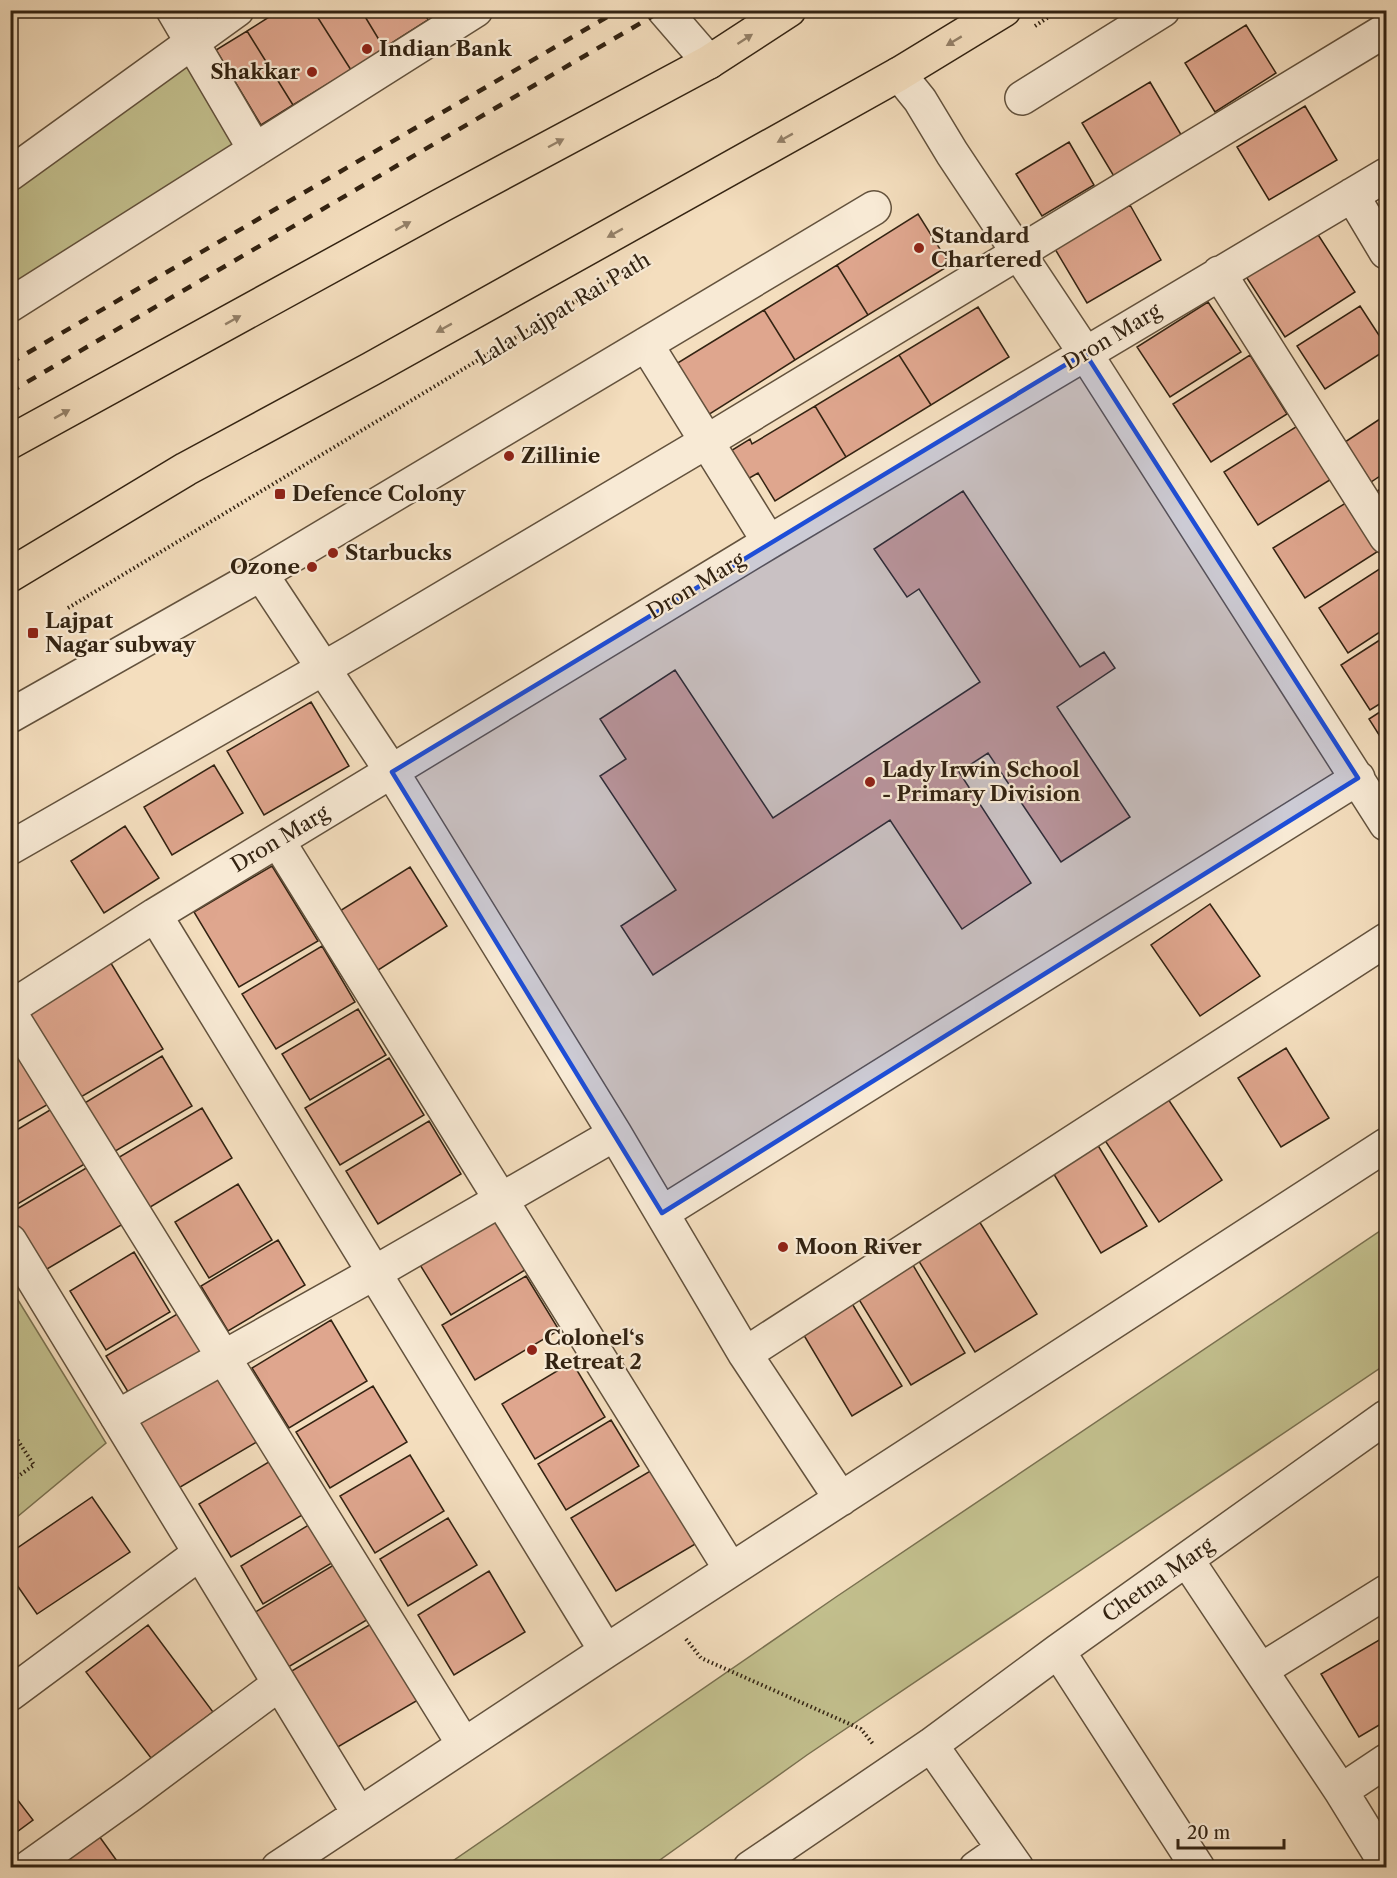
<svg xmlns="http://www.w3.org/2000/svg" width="1397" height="1878" font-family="'Libre Caslon Text',serif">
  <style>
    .green { fill: #c2bf8d; stroke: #7a7150; stroke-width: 1.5 }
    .building { fill: #dfa68e; stroke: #332312; stroke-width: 1.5 }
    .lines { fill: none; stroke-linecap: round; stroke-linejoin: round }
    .minor-casing { stroke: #63523d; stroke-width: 36 }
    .major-casing { stroke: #332312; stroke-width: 36 }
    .path { stroke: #332312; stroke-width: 4; stroke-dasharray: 1.5 3; stroke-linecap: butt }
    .minor { stroke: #f8ead5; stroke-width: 33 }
    .major { stroke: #f4debe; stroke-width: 33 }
    .rail { stroke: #332312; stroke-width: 4.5; stroke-dasharray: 10 10; stroke-linecap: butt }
    .oneway { fill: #948068 }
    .marked { fill: #1d4ed8; fill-opacity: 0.2; stroke: #1d4ed8; stroke-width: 4.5; stroke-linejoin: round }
    .poi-dot { fill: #8f2418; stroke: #f8ead5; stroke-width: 2 }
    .labels { text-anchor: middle; stroke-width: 4.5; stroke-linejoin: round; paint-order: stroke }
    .poi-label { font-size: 21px; font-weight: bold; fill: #332312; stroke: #f8ead5; text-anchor: start }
    .street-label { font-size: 21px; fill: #332312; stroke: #f8ead5 }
  </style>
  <rect width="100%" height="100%" fill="#f4debe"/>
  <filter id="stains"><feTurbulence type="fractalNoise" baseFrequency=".00333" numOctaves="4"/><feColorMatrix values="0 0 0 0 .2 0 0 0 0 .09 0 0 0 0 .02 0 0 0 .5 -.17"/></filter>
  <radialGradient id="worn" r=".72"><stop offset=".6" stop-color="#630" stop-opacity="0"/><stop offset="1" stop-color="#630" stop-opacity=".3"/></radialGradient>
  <path class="green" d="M 183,46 L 242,139 L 11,286 L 11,160 Z
    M 1386,1227 L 1386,1364 L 807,1755 L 650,1867 L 444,1867 L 836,1597 Z
    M 10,1287 L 106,1443 L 11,1522 L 10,1522 Z"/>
  <path class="building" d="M 280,10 L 313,10 L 351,70 L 293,105 L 247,31 Z
    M 313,10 L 361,10 L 384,48 L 351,70 Z
    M 361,10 L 423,10 L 428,20 L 384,48 Z
    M 1246,25 L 1276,73 L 1215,112 L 1185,63 Z
    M 247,31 L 293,105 L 261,125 L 216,50 Z
    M 1150,82 L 1183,138 L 1115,178 L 1082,123 Z
    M 1305,106 L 1337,160 L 1269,200 L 1237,147 Z
    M 1069,142 L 1094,185 L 1042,216 L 1016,174 Z
    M 1130,205 L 1161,260 L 1087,303 L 1055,249 Z
    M 918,214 L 950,265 L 868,315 L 837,265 Z
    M 1315,230 L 1355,292 L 1285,337 L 1245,275 Z
    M 837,265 L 868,315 L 795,360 L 764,310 Z
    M 1208,302 L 1241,352 L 1170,397 L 1137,347 Z
    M 1360,306 L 1386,346 L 1386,350 L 1325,389 L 1297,346 Z
    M 978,307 L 1009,357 L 931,405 L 899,355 Z
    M 764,310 L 795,360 L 708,415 L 676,364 Z
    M 899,355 L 931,405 L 846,457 L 815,406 Z
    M 1250,355 L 1287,414 L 1211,462 L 1173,404 Z
    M 815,406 L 846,457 L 775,501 L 758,473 L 746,480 L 729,452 L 750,439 L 752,444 Z
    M 1386,415 L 1386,472 L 1371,482 L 1345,442 Z
    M 1299,425 L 1333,478 L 1258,525 L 1224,472 Z
    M 1386,485 L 1386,507 L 1376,492 Z
    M 963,491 L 1080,667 L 1104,652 L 1115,668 L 1057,707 L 1130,817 L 1061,862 L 988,753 L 959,772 L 1031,883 L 962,929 L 890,820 L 653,975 L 621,926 L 676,890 L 600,776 L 626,759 L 600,719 L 675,670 L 773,818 L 980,682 L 919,589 L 907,597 L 874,549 Z
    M 1349,501 L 1380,550 L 1305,598 L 1273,548 Z
    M 1381,568 L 1386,577 L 1386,628 L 1348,653 L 1319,608 Z
    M 1386,636 L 1386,700 L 1370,710 L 1341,665 Z
    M 311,702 L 349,766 L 264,815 L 227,751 Z
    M 1386,708 L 1386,746 L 1369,719 Z
    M 214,765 L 243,813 L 172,855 L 144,807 Z
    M 125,826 L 159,878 L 104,913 L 71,861 Z
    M 272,866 L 318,941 L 239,987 L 194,912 Z
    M 410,867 L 447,926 L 372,974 L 335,914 Z
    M 1210,904 L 1260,976 L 1200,1016 L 1151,945 Z
    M 322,946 L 355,1002 L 276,1049 L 242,994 Z
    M 109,960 L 163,1049 L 74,1101 L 21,1012 Z
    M 358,1009 L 386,1055 L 310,1100 L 282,1054 Z
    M 10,1033 L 52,1102 L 10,1126 Z
    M 1286,1048 L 1329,1118 L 1281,1147 L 1238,1078 Z
    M 162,1056 L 192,1106 L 112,1153 L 83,1104 Z
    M 389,1058 L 424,1115 L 340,1165 L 305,1108 Z
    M 1164,1093 L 1222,1180 L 1159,1222 L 1102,1136 Z
    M 60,1104 L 93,1159 L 11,1208 L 10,1134 Z
    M 202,1108 L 232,1158 L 142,1212 L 111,1162 Z
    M 429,1121 L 461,1174 L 378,1224 L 346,1171 Z
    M 1091,1134 L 1147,1226 L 1101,1253 L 1046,1161 Z
    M 93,1164 L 128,1221 L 42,1272 L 10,1220 L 10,1213 Z
    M 238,1184 L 272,1240 L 209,1278 L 175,1222 Z
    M 974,1213 L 1037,1314 L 975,1352 L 912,1250 Z
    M 492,1215 L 525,1270 L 451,1315 L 417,1260 Z
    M 278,1240 L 305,1285 L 228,1331 L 201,1286 Z
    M 134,1252 L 170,1312 L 106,1350 L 70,1291 Z
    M 907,1255 L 965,1353 L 911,1385 L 852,1288 Z
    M 526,1276 L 559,1330 L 475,1380 L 442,1325 Z
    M 845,1292 L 902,1386 L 852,1416 L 796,1322 Z
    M 179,1313 L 205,1357 L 133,1400 L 106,1356 Z
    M 331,1320 L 367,1381 L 289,1428 L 252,1368 Z
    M 572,1362 L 605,1417 L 535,1459 L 502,1404 Z
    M 217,1369 L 260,1440 L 177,1489 L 135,1418 Z
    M 373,1386 L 407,1442 L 330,1488 L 296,1432 Z
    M 611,1420 L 639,1466 L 566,1510 L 538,1464 Z
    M 410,1455 L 444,1511 L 375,1553 L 340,1496 Z
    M 277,1457 L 309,1511 L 231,1557 L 199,1504 Z
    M 652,1470 L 697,1543 L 616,1591 L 571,1518 Z
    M 92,1497 L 130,1552 L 37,1614 L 10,1575 L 10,1553 Z
    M 448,1518 L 477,1565 L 408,1606 L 380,1559 Z
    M 312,1523 L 335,1561 L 263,1604 L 241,1566 Z
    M 337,1563 L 370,1618 L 285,1669 L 252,1614 Z
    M 489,1571 L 525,1632 L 454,1675 L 418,1615 Z
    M 371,1624 L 418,1700 L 336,1748 L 290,1672 Z
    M 148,1625 L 213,1712 L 151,1758 L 86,1672 Z
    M 1386,1636 L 1386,1721 L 1359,1737 L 1321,1674 Z
    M 10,1790 L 33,1820 L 10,1837 Z
    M 94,1829 L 122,1868 L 55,1868 Z"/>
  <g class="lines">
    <g class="minor-casing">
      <path id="minor" d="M 173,10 L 255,150
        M 664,10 L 709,62
        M 899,74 L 920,100 L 952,153 L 1085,353 L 1386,824
        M 1022,98 L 1163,10
        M 10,174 L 237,10
        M 1352,195 L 1386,252
        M 1219,273 L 1386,537
        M 10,305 L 476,10
        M 646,344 L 769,542
        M 261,574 L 392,772 L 615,1134 L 745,1354 L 841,1499
        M 10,716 L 261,574 L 874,208
        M 278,841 L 731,1570
        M 10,848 L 352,652 L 706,442 L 1386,30
        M 155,915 L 606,1651
        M 10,1008 L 155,915 L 769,542 L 1386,175
        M 10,1013 L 464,1745
        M 662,1213 L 1358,778
        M 10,1241 L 359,1814
        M 745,1354 L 1386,940
        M 117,1417 L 374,1273 L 615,1134
        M 1187,1560 L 1341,1791 L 1386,1864
        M 1058,1651 L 1198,1868
        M 1261,1670 L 1386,1592
        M 10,1694 L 200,1553
        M 931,1745 L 1017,1868
        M 1341,1791 L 1386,1761
        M 28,1868 L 130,1795 L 279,1684
        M 278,1868 L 606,1651 L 1386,1145
        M 750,1868 L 931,1745 L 1058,1651 L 1386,1417
        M 976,1868 L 1003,1849"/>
    </g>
    <g class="major-casing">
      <path id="major" d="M 10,442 L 440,206 L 709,62 L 789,10
        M 10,575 L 186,469 L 371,369 L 899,74 L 1004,10"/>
    </g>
    <path class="path" d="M 1035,26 L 1059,10
      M 68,608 L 642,261
      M 10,1429 L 34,1465 L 10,1482
      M 686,1639 L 701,1658 L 861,1729 L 873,1744"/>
    <use href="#minor" class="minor"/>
    <use href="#major" class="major"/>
    <path class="rail" d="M 10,363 L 619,10
      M 10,392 L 663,10"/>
  </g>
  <defs><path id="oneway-solid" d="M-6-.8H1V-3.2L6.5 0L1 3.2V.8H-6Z" transform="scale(1.5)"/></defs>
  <g class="oneway">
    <use href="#oneway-solid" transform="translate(745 39) rotate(-33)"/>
    <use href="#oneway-solid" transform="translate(954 41) rotate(149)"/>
    <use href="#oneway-solid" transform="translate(785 138) rotate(151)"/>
    <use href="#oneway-solid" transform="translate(556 143) rotate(-28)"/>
    <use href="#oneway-solid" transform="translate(403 226) rotate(-29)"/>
    <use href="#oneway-solid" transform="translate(615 233) rotate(151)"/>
    <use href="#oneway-solid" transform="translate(233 320) rotate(-29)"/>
    <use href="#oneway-solid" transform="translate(444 328) rotate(151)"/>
    <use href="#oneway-solid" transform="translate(62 414) rotate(-29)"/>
  </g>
  <path class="marked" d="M 1085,353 L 1358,778 L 662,1213 L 392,772 Z"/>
  <g class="poi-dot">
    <circle cx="367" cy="49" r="6"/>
    <circle cx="312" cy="72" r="6"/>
    <circle cx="919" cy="248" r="6"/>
    <circle cx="509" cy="456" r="6"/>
    <rect x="274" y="488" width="12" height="12" rx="3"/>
    <circle cx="333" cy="553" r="6"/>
    <circle cx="312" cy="567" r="6"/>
    <rect x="27" y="627" width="12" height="12" rx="3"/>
    <circle cx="870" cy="782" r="6"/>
    <circle cx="783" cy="1247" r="6"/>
    <circle cx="532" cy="1350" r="6"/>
  </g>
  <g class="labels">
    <g class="poi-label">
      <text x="379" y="56">Indian Bank</text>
      <text x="300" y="79" text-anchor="end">Shakkar</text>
      <text x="931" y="243">Standard<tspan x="931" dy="24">Chartered</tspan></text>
      <text x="521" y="463">Zillinie</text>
      <text x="292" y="501">Defence Colony</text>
      <text x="345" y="560">Starbucks</text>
      <text x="300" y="574" text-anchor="end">Ozone</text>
      <text x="45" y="628">Lajpat<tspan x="45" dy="24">Nagar subway</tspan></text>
      <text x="882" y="777">Lady Irwin School<tspan x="882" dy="24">- Primary Division</tspan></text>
      <text x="795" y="1254">Moon River</text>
      <text x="544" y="1345">Colonel‘s<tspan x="544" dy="24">Retreat 2</tspan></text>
    </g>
    <g class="street-label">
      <text transform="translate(563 309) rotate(-31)" y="7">Lala Lajpat Rai Path</text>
      <text transform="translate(1112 337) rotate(-31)" y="7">Dron Marg</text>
      <text transform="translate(696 586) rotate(-31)" y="7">Dron Marg</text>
      <text transform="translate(280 839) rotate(-31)" y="7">Dron Marg</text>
      <text transform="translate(1158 1580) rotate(-35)" y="7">Chetna Marg</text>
    </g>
  </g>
  <rect width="1397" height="1878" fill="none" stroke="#f4debe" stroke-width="36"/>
  <rect x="12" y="12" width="1373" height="1854" fill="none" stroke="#332312" stroke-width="3"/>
  <rect x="18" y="18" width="1361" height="1842" fill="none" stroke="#332312" stroke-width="1.5"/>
  <path d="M1178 1839v9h106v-9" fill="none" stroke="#332312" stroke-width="3"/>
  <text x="1187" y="1839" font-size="18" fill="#332312" stroke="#f8ead5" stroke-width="4.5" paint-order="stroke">20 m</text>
  <rect width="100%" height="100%" filter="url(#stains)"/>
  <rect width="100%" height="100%" fill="url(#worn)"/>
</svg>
